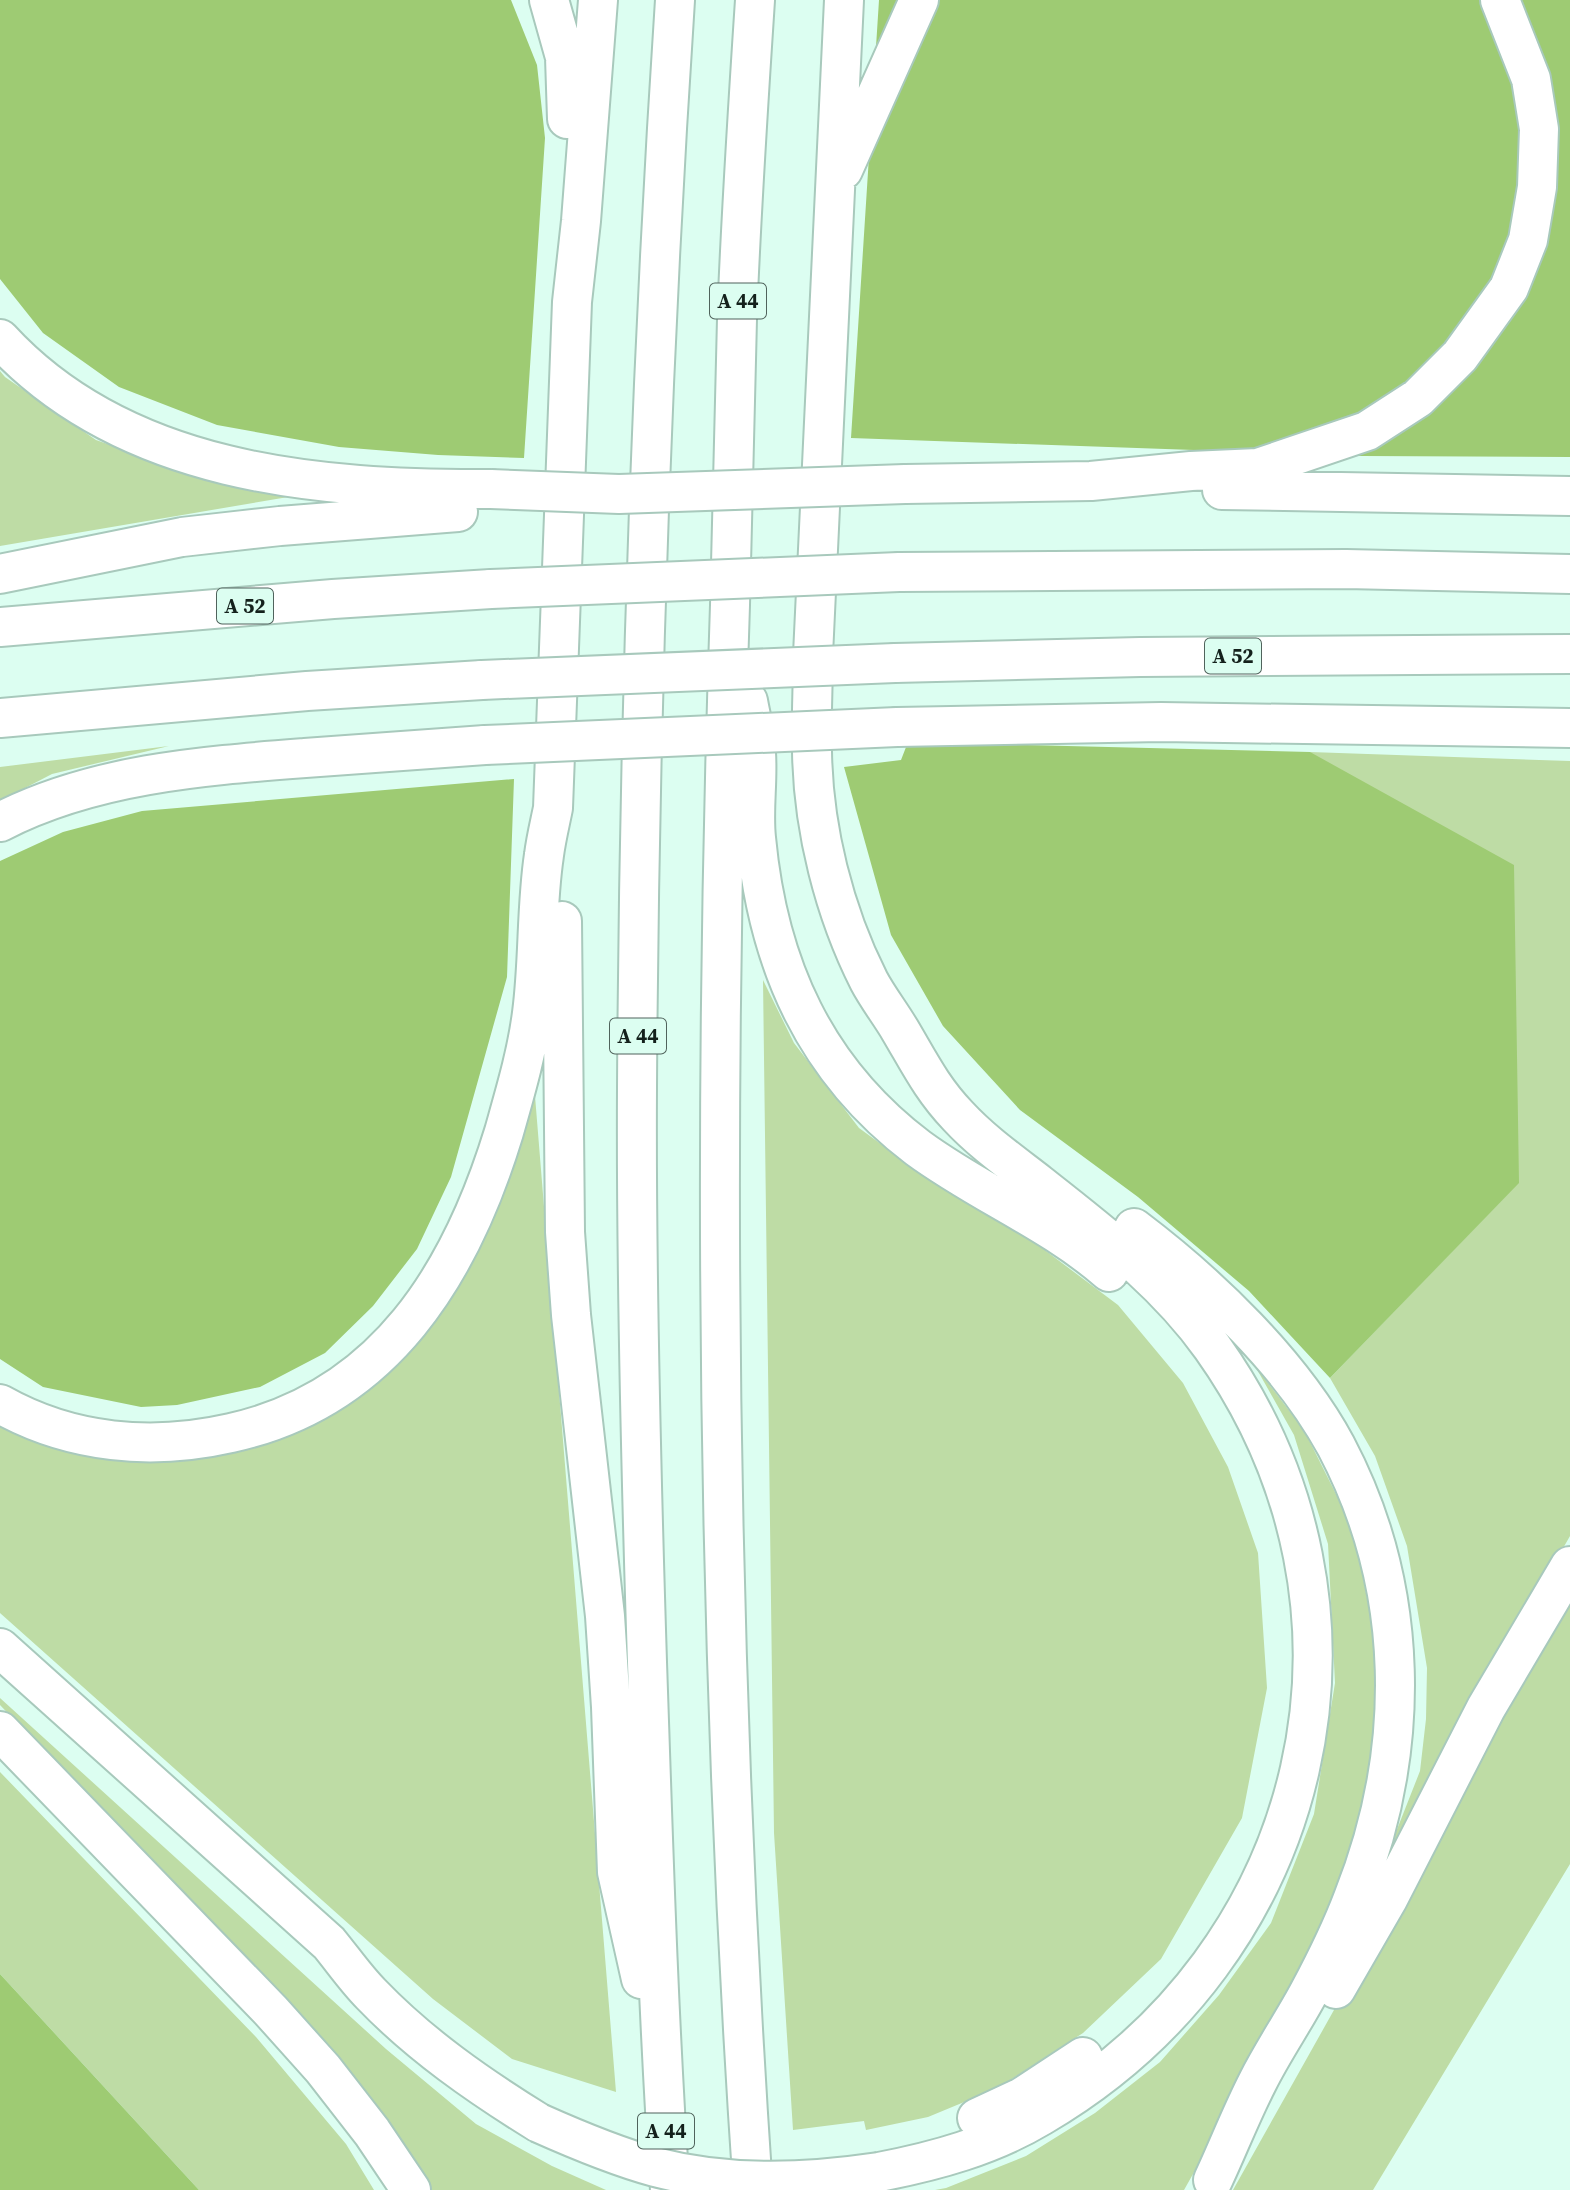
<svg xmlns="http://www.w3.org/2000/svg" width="1570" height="2190" font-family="'Source Serif 4',serif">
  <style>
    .green { fill: #bedca5 }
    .forest { fill: #9ecb73 }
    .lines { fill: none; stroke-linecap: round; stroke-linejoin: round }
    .highway-casing { stroke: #a8c9bc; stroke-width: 42 }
    .highway { stroke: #fff; stroke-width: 38 }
    .highway-bridge-casing { stroke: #a8c9bc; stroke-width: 42; stroke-linecap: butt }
    .highway-bridge { stroke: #fff; stroke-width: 38 }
    .labels { text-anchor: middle; stroke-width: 5; stroke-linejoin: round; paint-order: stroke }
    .shield { fill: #dcfef1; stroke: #50635c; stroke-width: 2 }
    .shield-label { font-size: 21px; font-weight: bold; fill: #14211c }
  </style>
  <rect width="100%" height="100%" fill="#dcfef1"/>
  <path class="green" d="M 0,371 L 5,377 L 96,440 L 222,484 L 300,495 L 0,546 Z
    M 169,746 L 52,774 L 0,801 L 0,767 Z
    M 1310,752 L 1570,761 L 1570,1536 L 1506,1648 L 1370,1898 L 1420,1771 L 1426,1719 L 1427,1668 L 1407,1546 L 1375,1456 L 1330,1378 L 1518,1183 Z
    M 763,980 L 794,1043 L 859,1128 L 937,1185 L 1038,1245 L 1118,1305 L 1183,1383 L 1228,1467 L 1258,1553 L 1267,1688 L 1242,1818 L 1161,1959 L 1083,2033 L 998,2088 L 928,2117 L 866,2130 L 864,2121 L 793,2130 L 774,1833 Z
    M 535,1096 L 616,2092 L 512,2059 L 433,1999 L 0,1613 L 0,1419 L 56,1449 L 128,1460 L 329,1412 L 525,1119 Z
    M 1255,1366 L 1304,1430 L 1354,1530 L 1381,1672 L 1376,1785 L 1297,1989 L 1184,2190 L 935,2190 L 946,2188 L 1026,2156 L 1095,2113 L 1160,2062 L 1219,1995 L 1271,1923 L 1314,1814 L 1335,1683 L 1328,1544 L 1294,1435 Z
    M 1570,1596 L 1570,1864 L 1373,2190 L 1233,2190 L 1541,1641 Z
    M 0,1698 L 386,2049 L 476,2124 L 552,2166 L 606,2190 L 430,2190 L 86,1795 L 0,1705 Z
    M 0,1772 L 256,2037 L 346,2144 L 374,2190 L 199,2190 L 0,1974 Z"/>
  <path class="forest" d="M 0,0 L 511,0 L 537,65 L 545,138 L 524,458 L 438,455 L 339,447 L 217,425 L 119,387 L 43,333 L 0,279 Z
    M 879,0 L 1570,0 L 1570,457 L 1362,456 L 851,438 Z
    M 908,742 L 1310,752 L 1514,865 L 1519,1183 L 1330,1378 L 1249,1291 L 1138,1197 L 1020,1110 L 943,1026 L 891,935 L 844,767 L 901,760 Z
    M 514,779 L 507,977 L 451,1177 L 417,1249 L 373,1306 L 325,1353 L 260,1387 L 177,1405 L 141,1407 L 43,1387 L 0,1359 L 0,861 L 63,832 L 142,811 Z
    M 0,1974 L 199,2190 L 0,2190 Z"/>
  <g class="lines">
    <g class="highway-casing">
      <path id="highway" d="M 549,0 L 565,57 L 567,119
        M 844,0 L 813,655 C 813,687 811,719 812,751 C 813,828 834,912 869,981 C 878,998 890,1013 900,1030 C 919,1062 932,1089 958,1116 C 982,1142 1012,1163 1039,1184 C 1102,1234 1165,1281 1212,1347 C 1399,1610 1316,1955 1041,2116 C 991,2146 936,2161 879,2172
        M 843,170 L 919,0
        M 0,339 C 124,474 318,490 491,489
        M 905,484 L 1091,481 L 1191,471 L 1258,468 L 1367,431 L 1418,398 L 1460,356 L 1509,288 L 1528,240 L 1537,187 L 1539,129 L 1531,79 L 1500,0
        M 1222,490 L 1570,496
        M 899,572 L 1346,569 L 1570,574
        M 0,574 L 182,537 L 280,526 L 458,512
        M 0,627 L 333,599 L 491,589
        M 895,663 L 1140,657 L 1570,654
        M 748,701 C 751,718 756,736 756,753 C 758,781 753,810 756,838 C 768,965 815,1070 918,1148 C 979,1193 1052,1222 1109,1272
        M 0,718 L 307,691 L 482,680
        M 897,727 L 1161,722 L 1570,728
        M 0,822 C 93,774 202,766 305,758 C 365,754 425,749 485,745
        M 562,921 L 565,1232 L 571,1315 L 605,1616 L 611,1707 L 617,1872 L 641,1979
        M 1134,1228 C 1208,1284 1291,1363 1336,1446 C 1411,1588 1412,1750 1353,1898 C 1341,1930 1325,1962 1309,1992 C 1293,2022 1273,2051 1258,2081 C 1241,2114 1228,2148 1213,2180
        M 0,1404 C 71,1444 152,1451 231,1433 C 385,1399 461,1273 504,1132 C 515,1093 527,1053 532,1013 C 539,961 536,907 544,855 C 546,839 550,823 553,808 L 572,302 L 581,221 L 598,0
        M 0,1648 L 329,1943 C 343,1960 356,1979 371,1994 C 420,2045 479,2086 539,2123
        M 0,1731 L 271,2011 L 323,2069 L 372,2132 L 411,2190
        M 1336,1989 L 1388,1899 L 1486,1708 L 1570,1566
        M 977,2118 L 1022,2097 L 1083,2057
        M 670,2190 C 658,2014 653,1838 647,1662 C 641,1471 636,1280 637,1089 C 639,726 651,363 675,0
        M 753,2190 C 717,1662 712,1134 730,605 C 733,510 734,414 737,319 C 741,213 748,106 755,0"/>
    </g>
    <use href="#highway" class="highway"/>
    <g class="highway-bridge-casing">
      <path id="highway-bridge" d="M 491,489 L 619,494 L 905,484
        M 491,589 L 899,572
        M 482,680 L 895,663
        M 485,745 L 897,727
        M 539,2123 C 577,2140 615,2156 655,2167 C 729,2186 804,2183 879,2172"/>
    </g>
    <use href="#highway-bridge" class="highway-bridge"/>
  </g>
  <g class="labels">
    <g class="shield">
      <rect x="710" y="283.5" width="56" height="35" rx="5"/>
      <rect x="217" y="588.5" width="56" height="35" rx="5"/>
      <rect x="1205" y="638.5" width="56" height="35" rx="5"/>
      <rect x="610" y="1018.5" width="56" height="35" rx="5"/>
      <rect x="638" y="2113.5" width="56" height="35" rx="5"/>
    </g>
    <g class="shield-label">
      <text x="738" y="308">A 44</text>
      <text x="245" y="613">A 52</text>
      <text x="1233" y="663">A 52</text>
      <text x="638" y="1043">A 44</text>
      <text x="666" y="2138">A 44</text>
    </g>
  </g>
</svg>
